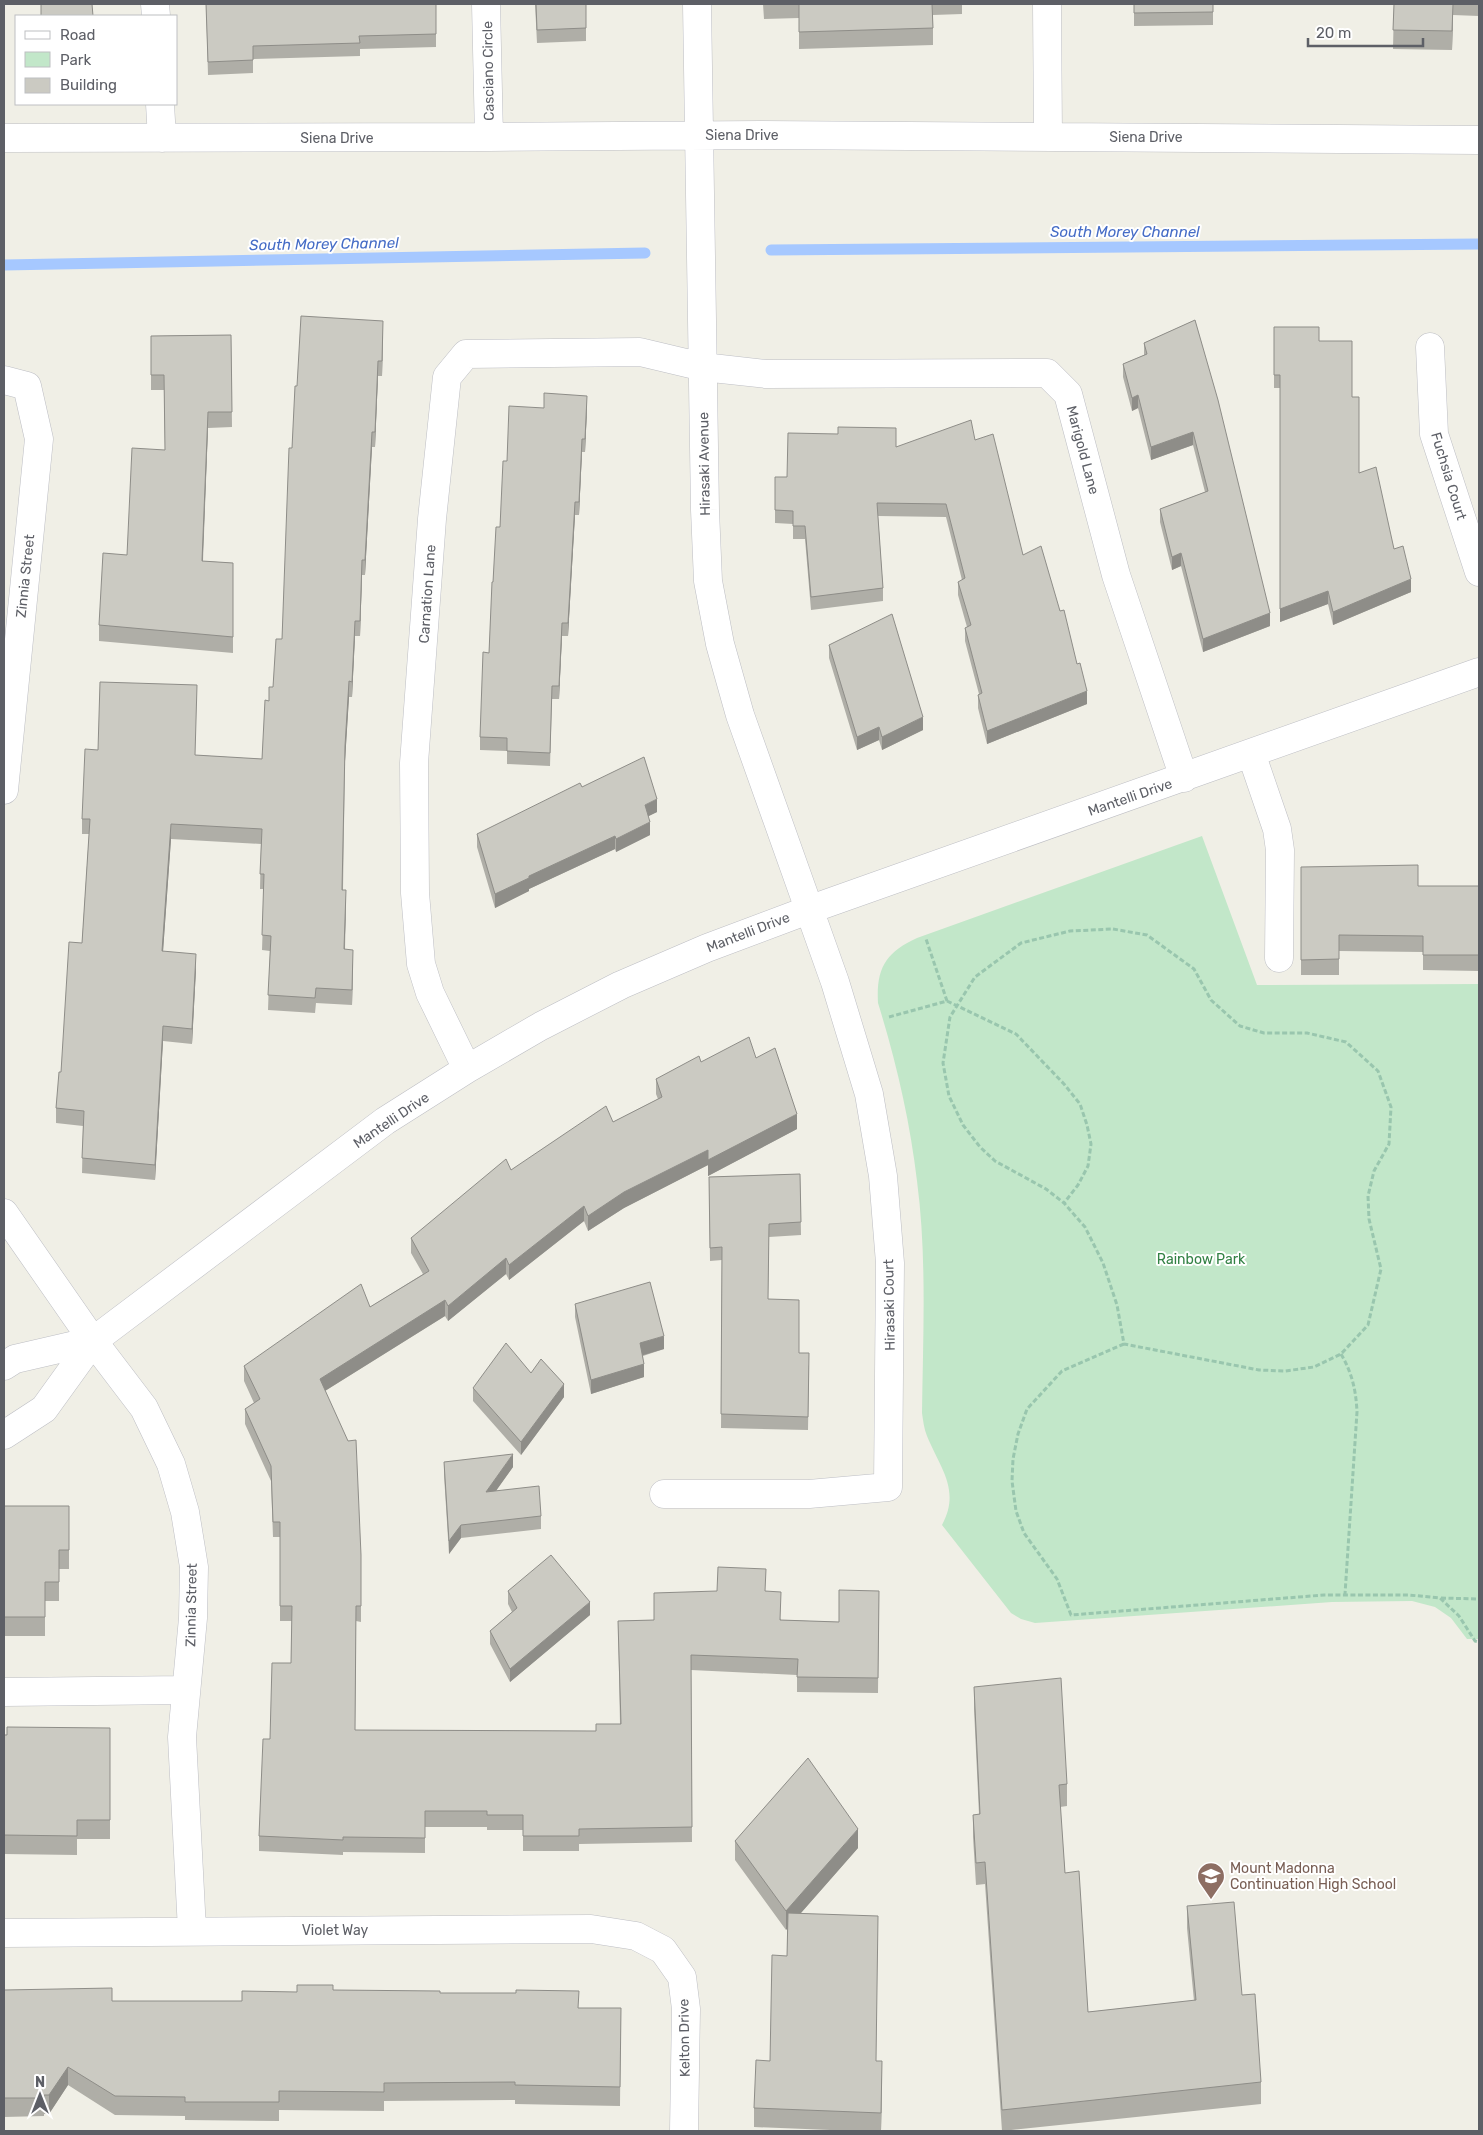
<svg xmlns="http://www.w3.org/2000/svg" width="1483" height="2135" font-family="Rubik,sans-serif">
  <style>
    .park { fill: #c2e7c9 }
    .lines { fill: none; stroke-linecap: round; stroke-linejoin: round }
    .stream { stroke: #a6c8ff; stroke-width: 11 }
    .minor-casing { stroke: #bdbec4; stroke-width: 29 }
    .path { stroke: #99c6ae; stroke-width: 3; stroke-dasharray: 5 2.5; stroke-linecap: butt }
    .minor { stroke: #fff; stroke-width: 28 }
    .wall { fill: #afaea7 }
    .shaded-wall { fill: #8e8d88 }
    .building { fill: #cbcac2; stroke: #8e8d88 }
    .labels { text-anchor: middle; stroke-width: 4; stroke-linejoin: round; paint-order: stroke }
    .street-label { font-size: 14px; fill: #5d5f66; stroke: #fff }
    .park-label { font-size: 14px; fill: #328144; stroke: #fff }
    .education-label { font-size: 14px; fill: #785e54; stroke: #fff; text-anchor: start }
    .water-label { font-size: 15px; font-style: italic; fill: #456cc6; stroke: #fff }
  </style>
  <rect width="100%" height="100%" fill="#f0efe6"/>
  <path class="park" d="M 1202,836 L 1257,985 L 1479,984 L 1479,1639 L 1467,1639 L 1451,1618 L 1435,1607 L 1412,1601 L 1332,1602 L 1035,1623 L 1021,1619 L 1011,1613 L 942,1525 C 961,1490 940,1468 927,1436 C 924,1429 923,1420 922,1413 C 923,1336 927,1257 917,1181 C 910,1121 896,1061 878,1003 C 876,968 886,952 917,938 Z"/>
  <g class="lines">
    <path class="stream" d="M 771,250 L 1479,244
      M 4,265 L 645,253"/>
    <g class="minor-casing">
      <path id="minor" d="M 155,4 L 156,16
        M 486,4 L 489,137
        M 1047,4 L 1048,137
        M 160,104 L 162,138
        M 4,138 L 489,137 L 761,135 L 1479,140
        M 1430,347 L 1434,434 L 1479,572
        M 4,380 L 27,386 L 39,439 L 4,790
        M 1251,753 L 1277,829 L 1280,850 L 1279,958
        M 467,1069 L 430,993 L 421,964 L 415,893 L 414,763 L 432,519 L 447,377 L 466,354 L 640,352 L 703,367 L 766,374 L 1047,373 L 1068,394 L 1116,575 L 1184,778
        M 4,1213 L 93,1341 L 144,1408 L 171,1464 L 185,1512 L 194,1567 L 193,1618 L 182,1737 L 192,1930
        M 4,1366 L 15,1359 L 93,1341
        M 4,1435 L 44,1409 L 93,1341 L 385,1121 L 467,1069 L 541,1026 L 621,985 L 707,948 L 811,909 L 1479,672
        M 664,1494 L 809,1494 L 888,1487 L 890,1263 L 883,1176 L 869,1094 L 835,982 L 740,715 L 720,644 L 708,581 L 705,510 L 697,4
        M 4,1692 L 186,1690
        M 4,1933 L 591,1929 L 636,1936 L 663,1950 L 682,1977 L 686,2009 L 684,2131"/>
    </g>
    <path class="path" d="M 1113,929 L 1147,935 L 1194,969 L 1211,1000 L 1240,1026 L 1264,1033 L 1307,1033 L 1346,1042 L 1378,1071 L 1391,1107 L 1389,1144 L 1374,1171 L 1368,1196 L 1369,1219 L 1381,1269 L 1368,1325 L 1341,1354 L 1314,1367 L 1285,1371 L 1259,1370 L 1124,1344 L 1117,1305 L 1103,1263 L 1085,1227 L 1064,1203 L 1046,1189 L 995,1161 L 980,1147 L 963,1125 L 949,1096 L 943,1063 L 950,1017 L 975,977 L 1021,943 L 1070,931 Z
      M 947,1001 L 1016,1034 L 1064,1084 L 1080,1104 L 1087,1125 L 1091,1144 L 1088,1166 L 1078,1185 L 1064,1203
      M 889,1017 L 947,1001 L 926,939
      M 1124,1344 L 1062,1371 L 1027,1409 L 1018,1434 L 1013,1459 L 1012,1481 L 1016,1511 L 1024,1533 L 1057,1579 L 1071,1615 L 1324,1595 L 1409,1595 L 1440,1598 L 1459,1616 L 1475,1641 L 1479,1642
      M 1341,1354 C 1352,1373 1356,1390 1357,1412 L 1345,1594
      M 1441,1598 L 1479,1599"/>
    <use href="#minor" class="minor"/>
  </g>
  <path class="wall" d="M 206,4 L 436,4 L 436,47 L 360,49 L 360,56 L 253,59 L 253,73 L 208,75 Z
    M 535,4 L 586,4 L 586,41 L 537,43 Z
    M 763,4 L 962,4 L 962,14 L 933,15 L 933,45 L 799,49 L 799,18 L 764,19 Z
    M 1134,4 L 1213,4 L 1213,25 L 1134,26 Z
    M 1394,4 L 1479,4 L 1479,16 L 1453,15 L 1452,50 L 1393,49 Z
    M 1195,320 L 1270,626 L 1203,652 L 1181,566 L 1172,570 L 1160,522 L 1160,509 L 1205,492 L 1193,445 L 1151,460 L 1138,408 L 1132,411 L 1123,377 L 1123,364 L 1144,355 L 1144,343 Z
    M 1274,327 L 1319,341 L 1352,397 L 1359,473 L 1394,549 L 1411,592 L 1333,625 L 1328,604 L 1280,622 L 1280,388 L 1274,388 Z
    M 231,335 L 232,427 L 208,428 L 203,561 L 233,563 L 233,653 L 99,641 L 99,625 L 127,555 L 165,450 L 164,390 L 151,390 L 151,336 Z
    M 383,336 L 382,376 L 378,376 L 375,447 L 372,447 L 365,575 L 362,575 L 360,636 L 355,636 L 352,697 L 349,697 L 345,761 L 343,890 L 346,905 L 345,949 L 353,965 L 352,1005 L 316,1003 L 315,1013 L 268,1010 L 270,951 L 262,950 L 264,889 L 260,889 L 261,844 L 171,839 L 163,951 L 196,969 L 192,1044 L 163,1041 L 155,1180 L 82,1173 L 83,1126 L 56,1123 L 56,1108 L 61,1072 L 82,943 L 89,834 L 82,834 L 82,819 L 195,755 L 262,759 L 269,701 L 273,687 L 282,639 L 292,448 L 297,386 Z
    M 544,408 L 587,409 L 585,452 L 582,452 L 579,515 L 575,515 L 568,636 L 562,636 L 559,699 L 552,699 L 550,766 L 507,764 L 507,751 L 480,750 L 480,737 L 489,653 L 493,582 L 500,527 L 507,461 Z
    M 975,440 L 1023,555 L 1060,611 L 1077,664 L 1087,704 L 987,744 L 978,708 L 978,695 L 979,694 L 965,641 L 965,628 L 967,627 L 958,595 L 958,582 L 962,580 L 946,517 L 878,516 L 883,588 L 883,601 L 811,610 L 805,539 L 793,539 L 793,524 L 775,523 L 775,477 L 787,477 L 896,447 Z
    M 829,645 L 923,730 L 882,750 L 879,740 L 857,750 L 829,658 Z
    M 582,787 L 657,812 L 648,816 L 650,835 L 616,852 L 615,849 L 529,889 L 529,891 L 495,908 L 477,847 L 477,834 Z
    M 1301,867 L 1418,886 L 1479,886 L 1479,971 L 1423,970 L 1423,952 L 1339,951 L 1339,975 L 1301,975 Z
    M 756,1058 L 797,1129 L 708,1176 L 708,1165 L 624,1208 L 588,1231 L 584,1221 L 509,1280 L 506,1274 L 448,1321 L 445,1316 L 325,1391 L 361,1555 L 361,1622 L 356,1621 L 355,1730 L 596,1731 L 620,1724 L 618,1621 L 654,1620 L 766,1591 L 781,1620 L 839,1622 L 879,1591 L 878,1693 L 797,1692 L 797,1675 L 691,1670 L 692,1842 L 579,1844 L 579,1851 L 523,1851 L 523,1830 L 487,1830 L 487,1827 L 425,1827 L 425,1853 L 343,1852 L 343,1855 L 259,1851 L 259,1836 L 270,1739 L 291,1663 L 292,1621 L 280,1621 L 280,1537 L 273,1537 L 271,1481 L 245,1424 L 245,1409 L 254,1403 L 244,1381 L 244,1366 L 370,1307 L 423,1274 L 411,1253 L 411,1238 L 511,1170 L 613,1122 L 658,1099 L 656,1094 L 656,1079 L 701,1062 Z
    M 800,1174 L 801,1235 L 769,1237 L 768,1299 L 799,1353 L 809,1366 L 808,1430 L 721,1428 L 722,1260 L 710,1261 L 709,1177 Z
    M 575,1304 L 664,1349 L 643,1356 L 644,1377 L 591,1394 L 575,1317 Z
    M 531,1373 L 564,1397 L 521,1455 L 473,1401 L 473,1388 Z
    M 444,1462 L 513,1467 L 496,1490 L 541,1516 L 541,1529 L 461,1538 L 449,1554 L 444,1475 Z
    M 4,1506 L 69,1506 L 69,1569 L 59,1569 L 59,1601 L 45,1601 L 45,1636 L 4,1636 Z
    M 508,1591 L 590,1615 L 510,1682 L 490,1644 L 490,1631 L 512,1612 L 508,1604 Z
    M 974,1687 L 1067,1784 L 1067,1806 L 1060,1807 L 1065,1873 L 1088,2012 L 1194,2001 L 1187,1928 L 1187,1906 L 1242,1995 L 1261,2082 L 1261,2104 L 1002,2131 L 985,1884 L 976,1885 L 973,1837 L 973,1815 L 979,1814 L 974,1709 Z
    M 110,1728 L 110,1839 L 77,1839 L 77,1855 L 4,1854 L 4,1735 Z
    M 735,1841 L 858,1848 L 800,1914 L 876,2061 L 882,2080 L 881,2131 L 855,2131 L 754,2127 L 754,2108 L 770,2061 L 787,1956 L 787,1928 L 786,1930 L 735,1860 Z
    M 4,1990 L 112,2001 L 242,2001 L 297,1992 L 333,1990 L 440,1993 L 579,2008 L 621,2008 L 620,2106 L 515,2104 L 515,2100 L 384,2101 L 384,2111 L 279,2110 L 279,2121 L 185,2120 L 185,2116 L 115,2115 L 68,2085 L 49,2114 L 44,2114 L 44,2116 L 4,2117 Z"/>
  <path class="shaded-wall" d="M 1453,4 L 1453,15 L 1452,50 L 1452,31 Z
    M 383,321 L 383,336 L 382,376 L 382,361 Z
    M 378,361 L 378,376 L 375,447 L 375,432 Z
    M 1138,395 L 1138,408 L 1132,411 L 1132,398 Z
    M 587,396 L 587,409 L 585,452 L 585,439 Z
    M 208,412 L 208,428 L 202,577 L 202,561 Z
    M 372,432 L 372,447 L 365,575 L 365,560 Z
    M 1193,432 L 1193,445 L 1151,460 L 1151,447 Z
    M 582,439 L 582,452 L 579,515 L 579,502 Z
    M 575,502 L 575,515 L 568,636 L 568,623 Z
    M 1181,553 L 1181,566 L 1172,570 L 1172,557 Z
    M 362,560 L 362,575 L 360,636 L 360,621 Z
    M 1411,579 L 1411,592 L 1333,625 L 1333,612 Z
    M 1328,591 L 1328,604 L 1280,622 L 1280,609 Z
    M 1270,613 L 1270,626 L 1203,652 L 1203,639 Z
    M 355,621 L 355,636 L 352,697 L 352,682 Z
    M 562,623 L 562,636 L 559,699 L 559,686 Z
    M 349,681 L 349,697 L 345,761 L 345,746 Z
    M 1087,691 L 1087,704 L 987,744 L 987,731 Z
    M 923,717 L 923,730 L 882,750 L 882,737 Z
    M 879,727 L 879,740 L 857,750 L 857,737 Z
    M 657,799 L 657,812 L 645,818 L 645,805 Z
    M 650,822 L 650,835 L 616,852 L 616,839 Z
    M 171,824 L 171,839 L 162,966 L 162,951 Z
    M 615,836 L 615,849 L 529,889 L 529,891 L 495,908 L 495,894 L 529,876 Z
    M 346,890 L 346,905 L 344,964 L 344,949 Z
    M 353,950 L 353,965 L 352,1005 L 352,990 Z
    M 196,954 L 196,969 L 192,1044 L 192,1029 Z
    M 163,1026 L 163,1041 L 155,1180 L 155,1165 Z
    M 797,1114 L 797,1129 L 708,1176 L 708,1160 Z
    M 708,1150 L 708,1165 L 624,1208 L 588,1231 L 588,1216 L 624,1192 Z
    M 584,1206 L 584,1221 L 509,1280 L 509,1265 Z
    M 506,1258 L 506,1274 L 448,1321 L 448,1306 Z
    M 445,1300 L 445,1316 L 320,1394 L 320,1379 Z
    M 664,1336 L 664,1349 L 640,1356 L 640,1343 Z
    M 644,1364 L 644,1377 L 591,1394 L 591,1380 Z
    M 564,1384 L 564,1397 L 521,1455 L 521,1442 Z
    M 513,1454 L 513,1467 L 486,1505 L 486,1492 Z
    M 461,1525 L 461,1538 L 449,1554 L 449,1541 Z
    M 590,1602 L 590,1615 L 510,1682 L 510,1669 Z
    M 858,1829 L 858,1848 L 786,1930 L 786,1911 Z
    M 882,2061 L 882,2080 L 881,2131 L 881,2113 Z
    M 68,2067 L 68,2085 L 49,2114 L 49,2095 Z"/>
  <path class="building" d="M 41,4 L 92,4 L 93,16 L 41,16 Z
    M 206,4 L 436,4 L 436,34 L 359,36 L 360,43 L 253,46 L 253,60 L 208,62 Z
    M 536,4 L 586,4 L 586,28 L 537,30 Z
    M 799,4 L 932,4 L 933,28 L 799,32 Z
    M 1134,4 L 1213,4 L 1213,12 L 1134,13 Z
    M 1394,4 L 1453,4 L 1452,31 L 1393,30 Z
    M 301,316 L 383,321 L 382,361 L 378,361 L 375,432 L 372,432 L 365,560 L 362,560 L 360,621 L 355,621 L 352,682 L 349,681 L 345,746 L 342,890 L 346,890 L 344,949 L 353,950 L 352,990 L 316,988 L 315,998 L 268,995 L 271,936 L 262,935 L 264,874 L 260,874 L 262,829 L 171,824 L 162,951 L 196,954 L 192,1029 L 163,1026 L 155,1165 L 82,1158 L 84,1111 L 56,1108 L 59,1072 L 61,1072 L 69,942 L 82,943 L 90,819 L 82,819 L 85,749 L 98,750 L 100,682 L 197,685 L 195,755 L 262,759 L 265,700 L 269,701 L 269,687 L 273,687 L 276,639 L 282,639 L 289,448 L 292,448 L 295,386 L 297,386 Z
    M 1195,320 L 1218,400 L 1270,613 L 1203,639 L 1181,553 L 1172,557 L 1160,509 L 1208,491 L 1193,432 L 1151,447 L 1138,395 L 1132,398 L 1123,364 L 1147,354 L 1144,343 Z
    M 1274,327 L 1319,327 L 1319,341 L 1352,341 L 1352,397 L 1359,397 L 1359,473 L 1376,467 L 1394,549 L 1403,546 L 1411,579 L 1333,612 L 1328,591 L 1280,609 L 1280,375 L 1274,375 Z
    M 231,335 L 232,412 L 208,412 L 202,561 L 233,563 L 233,637 L 99,625 L 103,553 L 127,555 L 132,448 L 165,450 L 164,375 L 151,375 L 151,336 Z
    M 544,393 L 587,396 L 585,439 L 582,439 L 579,502 L 575,502 L 568,623 L 562,623 L 559,686 L 552,686 L 550,753 L 507,751 L 507,738 L 480,737 L 483,652 L 489,653 L 492,582 L 493,582 L 496,527 L 500,527 L 503,461 L 507,461 L 509,406 L 544,408 Z
    M 971,420 L 975,440 L 993,434 L 1023,555 L 1041,546 L 1060,611 L 1064,610 L 1077,664 L 1080,663 L 1087,691 L 987,731 L 978,695 L 982,693 L 965,628 L 971,625 L 958,582 L 965,578 L 946,504 L 877,503 L 883,588 L 811,597 L 805,526 L 793,526 L 793,511 L 775,510 L 775,477 L 787,477 L 788,433 L 838,434 L 838,427 L 896,428 L 896,447 Z
    M 892,614 L 923,717 L 882,737 L 879,727 L 857,737 L 829,645 Z
    M 644,757 L 657,799 L 645,805 L 650,822 L 616,839 L 615,836 L 529,876 L 529,878 L 495,894 L 477,834 L 580,783 L 582,787 Z
    M 1418,865 L 1418,886 L 1479,886 L 1479,955 L 1423,955 L 1423,936 L 1339,935 L 1339,959 L 1301,960 L 1301,867 Z
    M 749,1037 L 756,1058 L 775,1048 L 797,1114 L 708,1160 L 708,1150 L 624,1192 L 588,1216 L 584,1206 L 509,1265 L 506,1258 L 448,1306 L 445,1300 L 320,1379 L 348,1441 L 356,1440 L 361,1555 L 361,1606 L 356,1606 L 355,1730 L 596,1731 L 596,1724 L 621,1724 L 618,1621 L 654,1620 L 654,1593 L 717,1591 L 718,1567 L 766,1569 L 765,1591 L 781,1592 L 780,1620 L 839,1622 L 839,1590 L 879,1591 L 878,1678 L 797,1677 L 798,1659 L 691,1655 L 692,1827 L 579,1829 L 579,1836 L 523,1836 L 523,1815 L 487,1815 L 487,1811 L 425,1811 L 425,1838 L 343,1837 L 343,1840 L 259,1836 L 263,1739 L 270,1739 L 272,1663 L 291,1663 L 292,1606 L 280,1606 L 280,1522 L 273,1522 L 271,1466 L 245,1409 L 260,1399 L 244,1366 L 361,1284 L 370,1307 L 429,1271 L 411,1238 L 506,1159 L 511,1170 L 606,1106 L 613,1122 L 662,1097 L 656,1079 L 699,1056 L 701,1062 Z
    M 800,1174 L 801,1222 L 769,1224 L 768,1299 L 799,1300 L 799,1353 L 809,1353 L 808,1417 L 721,1414 L 722,1247 L 710,1248 L 709,1177 Z
    M 650,1282 L 664,1336 L 640,1343 L 644,1364 L 591,1380 L 575,1304 Z
    M 506,1343 L 531,1373 L 541,1359 L 564,1384 L 521,1442 L 473,1388 Z
    M 513,1454 L 486,1492 L 539,1486 L 541,1516 L 461,1525 L 449,1541 L 444,1462 Z
    M 4,1506 L 69,1506 L 69,1550 L 59,1550 L 59,1582 L 45,1582 L 45,1617 L 4,1617 Z
    M 551,1555 L 590,1602 L 510,1669 L 490,1631 L 517,1608 L 508,1591 Z
    M 1061,1678 L 1067,1784 L 1059,1785 L 1065,1873 L 1079,1871 L 1088,2012 L 1196,2000 L 1187,1906 L 1234,1902 L 1242,1995 L 1255,1994 L 1261,2082 L 1002,2110 L 985,1862 L 976,1863 L 973,1815 L 980,1814 L 974,1687 Z
    M 7,1727 L 110,1728 L 110,1820 L 77,1820 L 77,1836 L 4,1835 L 4,1735 L 7,1735 Z
    M 808,1758 L 858,1829 L 786,1911 L 735,1841 Z
    M 788,1913 L 878,1916 L 876,2061 L 882,2061 L 881,2113 L 754,2108 L 756,2060 L 770,2061 L 772,1955 L 787,1956 Z
    M 297,1985 L 333,1985 L 333,1990 L 440,1991 L 440,1993 L 516,1993 L 516,1990 L 579,1991 L 578,2008 L 621,2008 L 620,2087 L 515,2085 L 515,2082 L 384,2083 L 384,2092 L 279,2091 L 279,2102 L 185,2102 L 185,2097 L 115,2096 L 68,2067 L 49,2095 L 44,2095 L 44,2098 L 4,2098 L 4,1990 L 112,1988 L 112,2001 L 242,2001 L 242,1991 L 297,1992 Z"/>
  <defs>
    <g id="school-pin" transform="scale(1.4375)"><path d="M0 17L-7.5 6A9.5 9.5 0 1 1 7.5 6Z" fill="#8d6e63" stroke="#fff"/><path d="M0-5L7-2L0 1L-7-2ZM-4 1L0 2.5L4 1V4Q0 6-4 4Z" fill="#fff"/></g>
  </defs>
  <g fill-rule="evenodd">
    <use href="#school-pin" x="1211" y="1876"/>
  </g>
  <g class="labels">
    <g class="street-label">
      <text transform="translate(488 71) rotate(-91)" y="5">Casciano Circle</text>
      <text x="742" y="140">Siena Drive</text>
      <text x="1146" y="142">Siena Drive</text>
      <text x="337" y="143">Siena Drive</text>
      <text transform="translate(1083 450) rotate(75)" y="5">Marigold Lane</text>
      <text transform="translate(704 464) rotate(-91)" y="5">Hirasaki Avenue</text>
      <text transform="translate(1449 476) rotate(73)" y="5">Fuchsia Court</text>
      <text transform="translate(25 576) rotate(-84)" y="5">Zinnia Street</text>
      <text transform="translate(427 594) rotate(-86)" y="5">Carnation Lane</text>
      <text transform="translate(1130 797) rotate(-19)" y="5">Mantelli Drive</text>
      <text transform="translate(748 932) rotate(-21)" y="5">Mantelli Drive</text>
      <text transform="translate(391 1120) rotate(-34)" y="5">Mantelli Drive</text>
      <text transform="translate(889 1305) rotate(-91)" y="5">Hirasaki Court</text>
      <text transform="translate(191 1605) rotate(-89)" y="5">Zinnia Street</text>
      <text x="335" y="1935">Violet Way</text>
      <text transform="translate(684 2038) rotate(-91)" y="5">Kelton Drive</text>
    </g>
    <g class="park-label">
      <text x="1201" y="1264">Rainbow Park</text>
    </g>
    <g class="education-label">
      <text x="1230" y="1873">Mount Madonna<tspan x="1230" dy="16">Continuation High School</tspan></text>
    </g>
    <g class="water-label">
      <text x="1125" y="237">South Morey Channel</text>
      <text transform="translate(324 244) rotate(-1)" y="5">South Morey Channel</text>
    </g>
  </g>
  <rect width="1483" height="2135" fill="none" stroke="#5d5f66" stroke-width="10"/>
  <rect x="15" y="15" width="162" height="90" fill="#ffffff" stroke="#bebfc2"/>
  <rect x="25" y="31" width="25" height="8" fill="#ffffff" stroke="#bebfc2"/>
  <text x="60" y="40" font-size="15" fill="#5d5f66">Road</text>
  <rect x="25" y="52" width="25" height="15" fill="#c2e7c9" stroke="#bebfc2"/>
  <text x="60" y="65" font-size="15" fill="#5d5f66">Park</text>
  <rect x="25" y="78" width="25" height="15" fill="#cbcac2" stroke="#bebfc2"/>
  <text x="60" y="90" font-size="15" fill="#5d5f66">Building</text>
  <g transform="translate(40 2095)" stroke="#ffffff" stroke-width="4" paint-order="stroke">
  <path d="M0-4L9 19L0 12L-9 19Z" fill="#5d5f66"/>
  <text y="-8" font-size="14" font-weight="bold" text-anchor="middle" fill="#5d5f66">N</text>
  </g>
  <path d="M1308 38v8h115v-8" fill="none" stroke="#5d5f66" stroke-width="2.5"/>
  <text x="1316" y="38" font-size="15" fill="#5d5f66" stroke="#ffffff" stroke-width="4" paint-order="stroke">20 m</text>
</svg>
